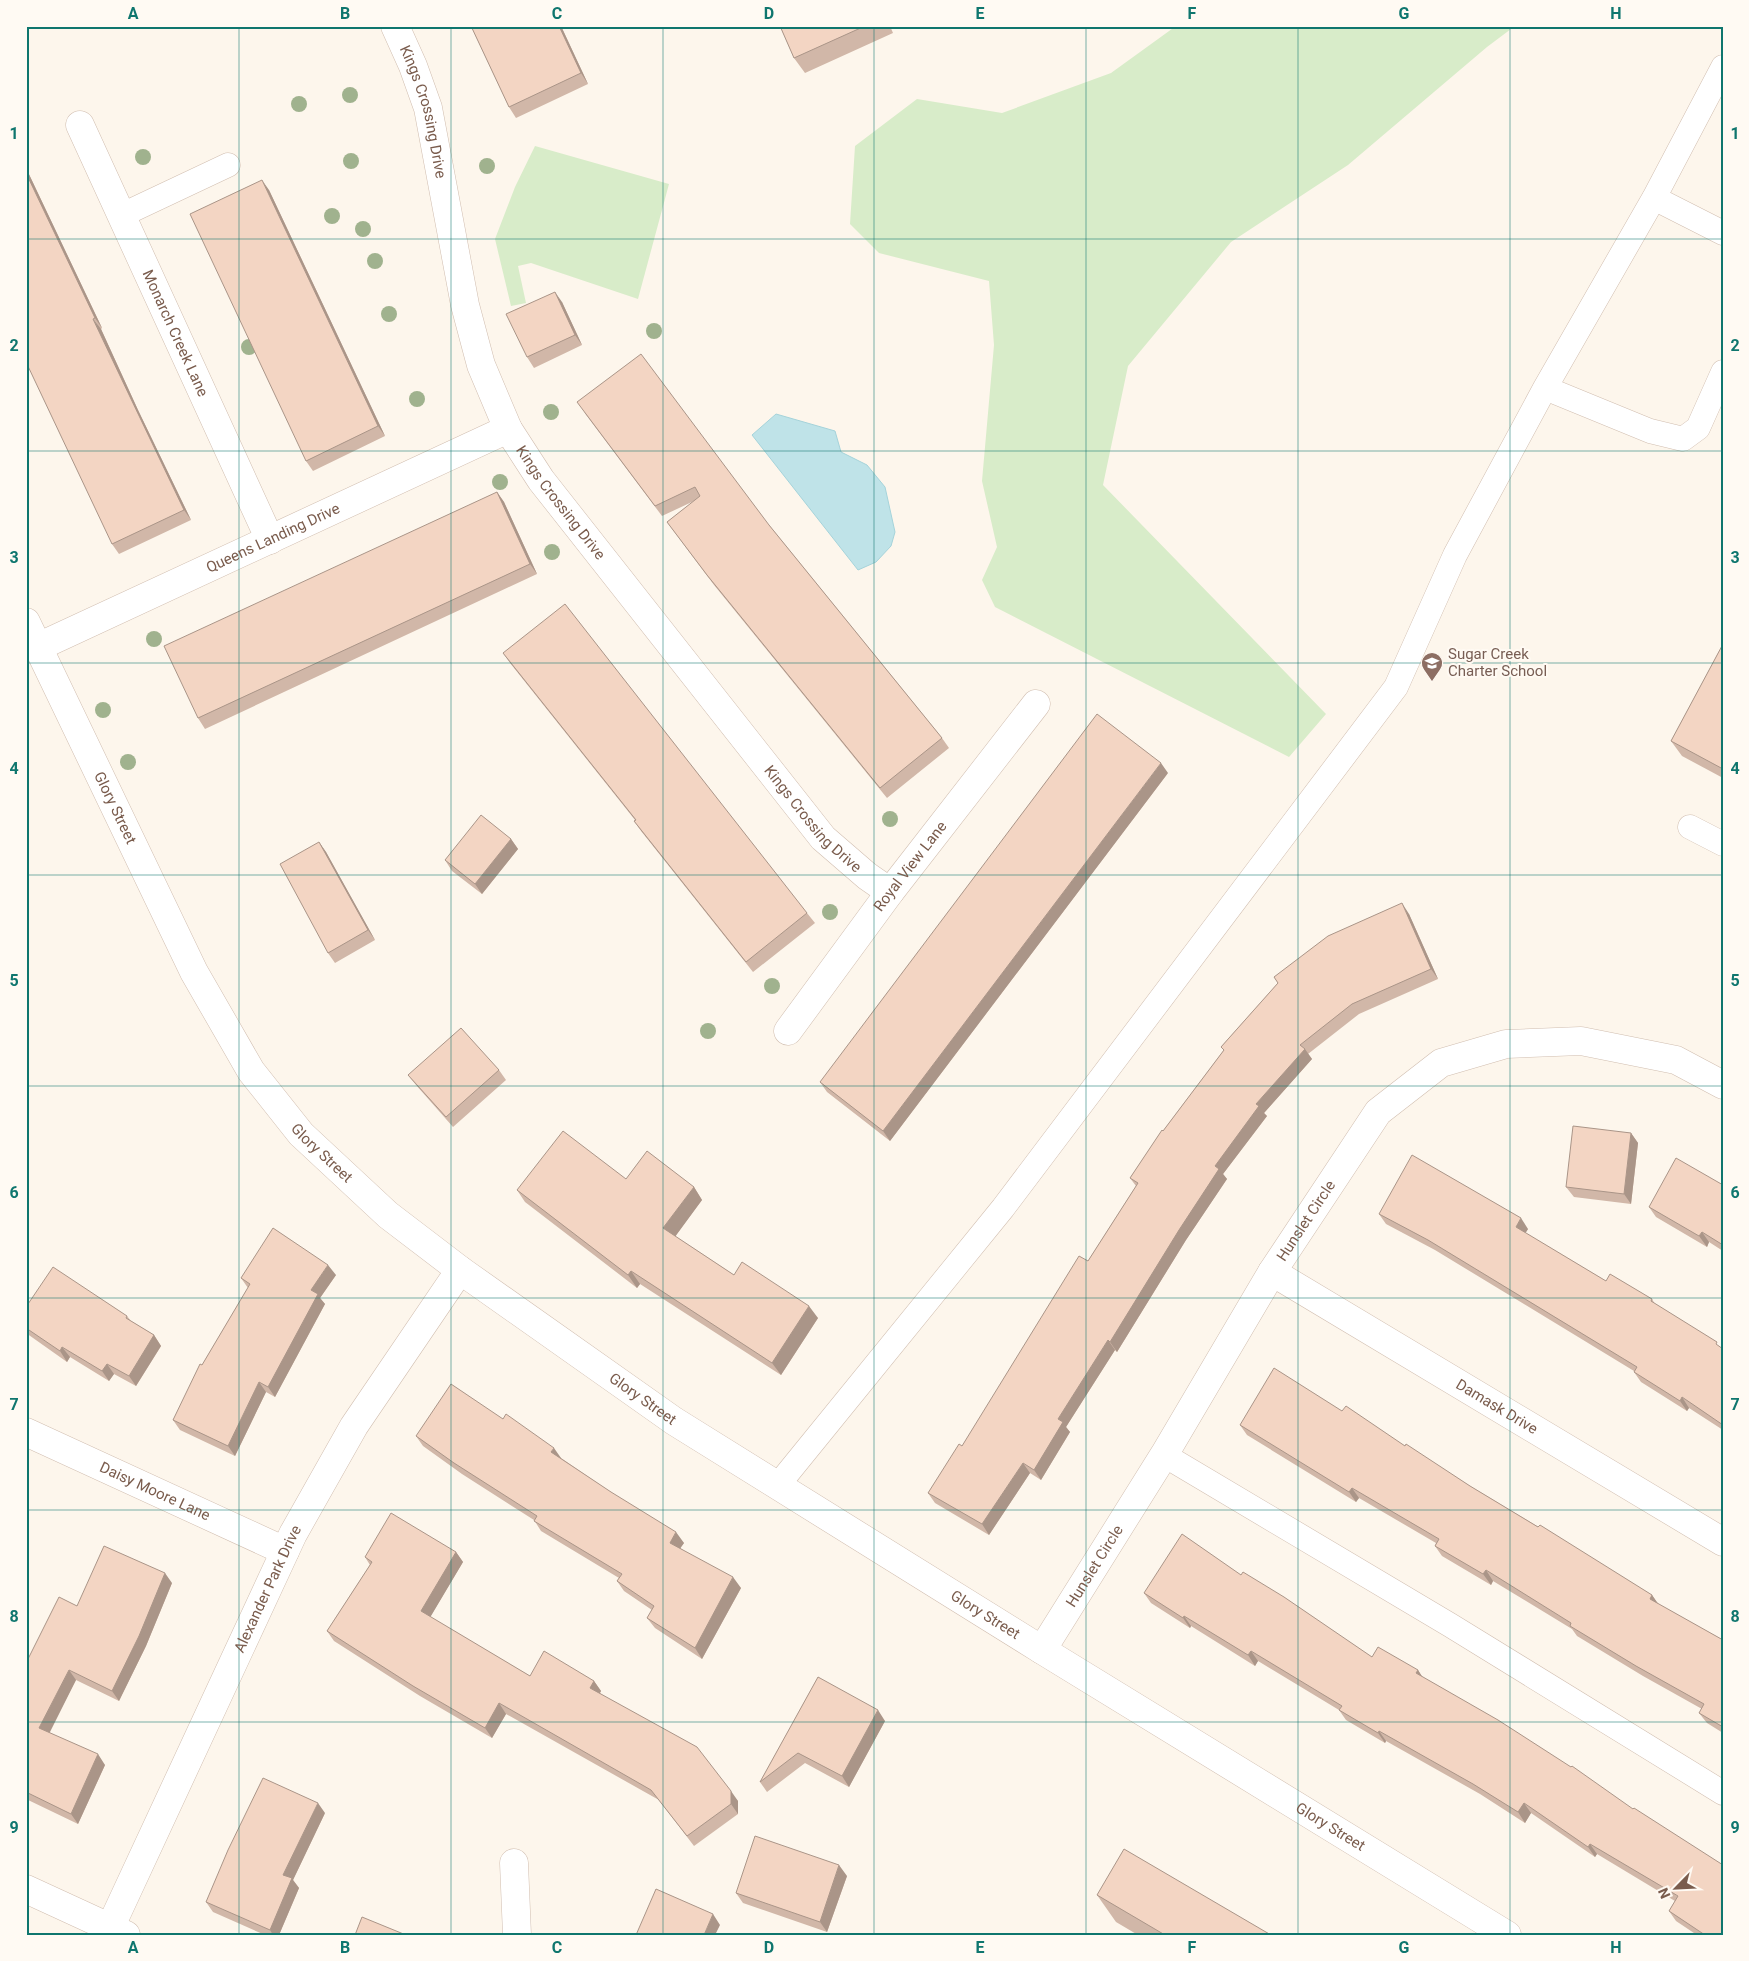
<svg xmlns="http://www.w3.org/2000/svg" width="1749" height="1961" font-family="Roboto,sans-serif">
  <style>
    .green { fill: #d8ecc9 }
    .water { fill: #bfe3e8; stroke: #a5d3da }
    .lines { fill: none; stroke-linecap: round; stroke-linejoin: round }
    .lane-casing { stroke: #d1beb0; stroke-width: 25 }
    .street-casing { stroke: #d1beb0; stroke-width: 29 }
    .lane { stroke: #fff; stroke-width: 24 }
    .street { stroke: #fff; stroke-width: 28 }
    .tree { fill: #a0b28e }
    .wall { fill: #d1b7a8 }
    .shaded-wall { fill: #aa9588 }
    .building { fill: #f3d5c3; stroke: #aa9588 }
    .grid { fill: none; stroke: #0f766e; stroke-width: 1; stroke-opacity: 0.55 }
    .labels { text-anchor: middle; stroke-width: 4; stroke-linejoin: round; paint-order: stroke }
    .street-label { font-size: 15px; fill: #7a5c4d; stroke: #fffaf3 }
    .education-label { font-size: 15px; fill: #785e54; stroke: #fffaf3; text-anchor: start }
    .neatline { fill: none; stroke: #0f766e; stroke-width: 2 }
    .grid-label { font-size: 16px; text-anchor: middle; font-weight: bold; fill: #0f766e }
  </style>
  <rect width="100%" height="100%" fill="#fdf6ec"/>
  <path class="green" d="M 1176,26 L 1515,26 L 1487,47 L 1348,165 L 1231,242 L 1128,366 L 1103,485 L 1326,714 L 1289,757 L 995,607 L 982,580 L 997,547 L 982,481 L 994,345 L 989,281 L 879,253 L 850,224 L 855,146 L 917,99 L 1002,113 L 1111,73 Z
    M 535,146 L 669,184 L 638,299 L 531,263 L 518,266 L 526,303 L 511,306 L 495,239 L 515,187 Z"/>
  <path class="water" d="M 776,414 L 835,431 L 841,452 L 867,465 L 885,487 L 895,532 L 891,546 L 876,562 L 858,570 L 752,435 Z"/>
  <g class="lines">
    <g class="lane-casing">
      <path id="lane" d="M 1654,198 L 1723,233
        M 122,215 L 228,165
        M 1545,388 L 1650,431 L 1683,439 L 1698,428 L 1723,372
        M 1690,827 L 1723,844
        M 1164,1455 L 1450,1625 L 1723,1793
        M 778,1485 L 1003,1208 L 1396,687 L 1455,555 L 1545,388 L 1654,198 L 1723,67"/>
    </g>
    <g class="street-casing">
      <g id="street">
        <path id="s1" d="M 395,26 L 413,66 L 428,108 L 465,305 L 481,365 L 508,429 L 541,480 L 823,838 L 867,876 L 890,892"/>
        <path id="s2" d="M 80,125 L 270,540"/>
        <path id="s3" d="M 26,622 L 194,972 L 251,1071 L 301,1134 L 388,1215 L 460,1270 L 674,1421 L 1042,1650 L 1507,1935"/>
        <path id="s4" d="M 38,647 L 508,429"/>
        <path id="s5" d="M 788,1031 L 890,892 L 1036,704"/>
        <path id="s6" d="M 1272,1272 L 1723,1542"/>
        <path id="s7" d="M 26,1432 L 285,1551"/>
        <path id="s8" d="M 1042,1650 L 1164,1455 L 1272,1272 L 1378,1112 L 1441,1063 L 1506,1044 L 1581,1041 L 1676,1060 L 1723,1085"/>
        <path d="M 514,1863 L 517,1935"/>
        <path d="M 26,1889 L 126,1935"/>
        <path id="s9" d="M 110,1928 L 293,1534 L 354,1426 L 460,1270"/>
      </g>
    </g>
    <use href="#lane" class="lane"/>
    <use href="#street" class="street"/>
  </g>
  <g class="tree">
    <circle cx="350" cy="95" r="8"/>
    <circle cx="299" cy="104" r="8"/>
    <circle cx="143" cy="157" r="8"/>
    <circle cx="351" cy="161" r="8"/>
    <circle cx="487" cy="166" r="8"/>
    <circle cx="332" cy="216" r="8"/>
    <circle cx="363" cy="229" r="8"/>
    <circle cx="375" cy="261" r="8"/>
    <circle cx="389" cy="314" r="8"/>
    <circle cx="654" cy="331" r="8"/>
    <circle cx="249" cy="347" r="8"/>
    <circle cx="417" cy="399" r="8"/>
    <circle cx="551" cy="412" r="8"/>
    <circle cx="500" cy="482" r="8"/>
    <circle cx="552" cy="552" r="8"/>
    <circle cx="154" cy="639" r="8"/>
    <circle cx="103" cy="710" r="8"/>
    <circle cx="128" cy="762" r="8"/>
    <circle cx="890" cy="819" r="8"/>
    <circle cx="830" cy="912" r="8"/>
    <circle cx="772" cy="986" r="8"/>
    <circle cx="708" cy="1031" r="8"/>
  </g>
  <path class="wall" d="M 471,26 L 561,26 L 588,84 L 516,118 L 509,107 Z
    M 780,26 L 890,26 L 893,33 L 805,73 L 794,58 Z
    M 26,168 L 102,328 L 101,329 L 138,410 L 191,520 L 119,554 L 112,544 Z
    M 269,190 L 385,436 L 313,471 L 306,461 Z
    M 562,302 L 582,345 L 534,368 L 527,357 Z
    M 584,412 L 769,525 L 942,738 L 949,748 L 887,798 L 714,585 L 667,522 L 694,501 L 662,516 Z
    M 497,492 L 504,502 L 537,574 L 205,729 L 198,718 Z
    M 1723,644 L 1723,778 L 1682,756 L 1671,741 Z
    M 503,653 L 807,913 L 815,923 L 753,972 L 641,831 L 634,821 L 635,820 L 510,663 Z
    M 1168,773 L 890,1141 L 827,1092 L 820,1082 Z
    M 511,839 L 518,849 L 482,894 L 452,871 L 445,860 Z
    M 319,842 L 326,852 L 375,940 L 335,963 L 328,953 Z
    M 1409,914 L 1438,979 L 1359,1014 L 1308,1054 L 1312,1059 L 1264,1113 L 1267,1116 L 1223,1174 L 1227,1179 L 1186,1240 L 1117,1352 L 1115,1350 L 1066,1427 L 1070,1432 L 1041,1480 L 1030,1473 L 989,1535 L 935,1503 L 928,1493 L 962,1446 L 1088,1261 L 1136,1186 L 1130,1178 L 1163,1131 L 1224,1050 L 1221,1047 L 1278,983 L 1274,977 Z
    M 499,1070 L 506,1080 L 453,1127 L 416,1085 L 408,1075 Z
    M 1631,1133 L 1638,1143 L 1631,1204 L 1574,1197 L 1566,1187 Z
    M 626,1179 L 694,1187 L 702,1200 L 675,1236 L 734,1275 L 818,1318 L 781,1375 L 640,1284 L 637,1288 L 525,1202 L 517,1190 Z
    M 1723,1185 L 1723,1251 L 1709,1242 L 1707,1247 L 1656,1217 L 1649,1207 Z
    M 1379,1214 L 1528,1229 L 1525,1233 L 1606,1281 L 1652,1299 L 1655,1304 L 1723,1349 L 1723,1430 L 1689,1408 L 1687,1411 L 1641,1382 L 1634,1372 L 1634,1371 L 1435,1250 L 1386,1224 Z
    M 336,1275 L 320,1298 L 325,1304 L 275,1397 L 266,1392 L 235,1456 L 180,1430 L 173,1420 L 202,1365 L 248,1288 L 241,1278 Z
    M 26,1307 L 127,1316 L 131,1321 L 154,1335 L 161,1346 L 136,1386 L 114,1374 L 109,1381 L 70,1357 L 67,1362 L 26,1333 Z
    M 1342,1411 L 1405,1446 L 1470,1486 L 1652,1595 L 1658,1604 L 1723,1640 L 1723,1733 L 1707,1723 L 1699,1713 L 1702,1709 L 1643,1676 L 1577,1636 L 1572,1629 L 1493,1581 L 1491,1585 L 1442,1556 L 1435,1546 L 1436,1543 L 1359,1498 L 1356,1502 L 1247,1435 L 1240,1425 Z
    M 503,1419 L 561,1458 L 684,1543 L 680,1548 L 741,1588 L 702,1659 L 655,1628 L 647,1618 L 652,1610 L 624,1591 L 617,1581 L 619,1578 L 541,1531 L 534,1520 L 462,1474 L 423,1446 L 416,1436 Z
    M 456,1552 L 463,1562 L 430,1617 L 530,1676 L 594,1681 L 601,1691 L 600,1693 L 738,1801 L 738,1814 L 694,1846 L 659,1800 L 506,1714 L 492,1738 L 420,1696 L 334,1641 L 327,1631 L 370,1565 L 365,1557 Z
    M 1241,1575 L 1372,1657 L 1418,1670 L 1422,1677 L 1723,1935 L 1697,1935 L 1676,1921 L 1669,1911 L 1675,1901 L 1597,1854 L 1595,1857 L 1531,1813 L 1525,1823 L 1480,1794 L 1386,1741 L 1385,1743 L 1346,1720 L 1339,1710 L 1258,1661 L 1255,1666 L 1191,1626 L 1190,1628 L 1151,1603 L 1144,1593 Z
    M 172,1583 L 146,1646 L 119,1701 L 76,1680 L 49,1732 L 105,1765 L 78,1824 L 26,1799 L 26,1663 L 77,1606 Z
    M 818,1677 L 885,1721 L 849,1787 L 805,1763 L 767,1792 L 760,1782 Z
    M 325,1813 L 293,1880 L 299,1888 L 279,1935 L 265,1935 L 213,1912 L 206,1902 Z
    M 847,1876 L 827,1932 L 743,1903 L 736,1893 Z
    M 1097,1895 L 1271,1935 L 1138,1935 L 1116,1922 Z"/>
  <path class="shaded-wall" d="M 559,26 L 561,26 L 588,84 L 581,73 Z
    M 26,168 L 102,328 L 95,318 L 26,173 Z
    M 262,180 L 269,190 L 385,436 L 378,426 Z
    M 555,292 L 562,302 L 582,345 L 575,335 Z
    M 93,319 L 101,329 L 138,410 L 191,520 L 184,510 L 131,399 Z
    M 497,492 L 504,502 L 537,574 L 530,564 Z
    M 1161,763 L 1168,773 L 890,1141 L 883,1131 Z
    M 511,839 L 518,849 L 482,894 L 475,884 Z
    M 319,842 L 326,852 L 375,940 L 368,930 Z
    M 1402,903 L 1409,914 L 1438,979 L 1431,969 Z
    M 1305,1049 L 1312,1059 L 1264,1113 L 1267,1116 L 1223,1174 L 1227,1179 L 1186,1240 L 1117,1352 L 1110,1342 L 1215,1166 L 1256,1104 Z
    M 1631,1133 L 1638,1143 L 1631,1204 L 1624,1194 Z
    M 694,1187 L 702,1200 L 672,1241 L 663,1228 Z
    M 1521,1218 L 1528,1229 L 1523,1237 L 1516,1227 Z
    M 1702,1232 L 1709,1242 L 1707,1247 L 1699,1236 Z
    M 328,1265 L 336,1275 L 320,1298 L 325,1304 L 275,1397 L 268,1387 L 311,1290 Z
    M 631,1271 L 640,1284 L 637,1288 L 628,1275 Z
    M 809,1306 L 818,1318 L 781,1375 L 772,1363 Z
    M 154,1335 L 161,1346 L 136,1386 L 129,1376 Z
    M 1108,1340 L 1115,1350 L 1066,1427 L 1070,1432 L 1041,1480 L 1034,1470 L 1058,1419 Z
    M 62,1347 L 70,1357 L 67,1362 L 60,1351 Z
    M 107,1364 L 114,1374 L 109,1381 L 102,1371 Z
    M 259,1382 L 266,1392 L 235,1456 L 228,1446 Z
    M 1682,1397 L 1689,1408 L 1687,1411 L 1680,1401 Z
    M 554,1448 L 561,1458 L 558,1462 L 551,1452 Z
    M 1023,1463 L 1030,1473 L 989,1535 L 982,1524 Z
    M 1352,1488 L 1359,1498 L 1356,1502 L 1349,1492 Z
    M 676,1532 L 684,1543 L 677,1553 L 670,1543 Z
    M 456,1552 L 463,1562 L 428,1621 L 421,1611 Z
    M 1486,1570 L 1493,1581 L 1491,1585 L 1483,1574 Z
    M 165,1573 L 172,1583 L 146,1646 L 119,1701 L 112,1691 Z
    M 733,1577 L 741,1588 L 702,1659 L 695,1648 Z
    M 1652,1595 L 1659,1605 L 1650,1599 Z
    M 1184,1616 L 1191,1626 L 1190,1628 L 1183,1618 Z
    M 1251,1651 L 1258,1661 L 1255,1666 L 1248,1655 Z
    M 69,1670 L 76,1680 L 47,1738 L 39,1728 Z
    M 1418,1670 L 1425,1681 L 1416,1673 Z
    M 594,1681 L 601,1691 L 597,1698 L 590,1688 Z
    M 499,1703 L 506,1714 L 492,1738 L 485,1728 Z
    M 878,1710 L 885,1721 L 849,1787 L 842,1776 Z
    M 1379,1731 L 1386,1741 L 1385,1743 L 1378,1733 Z
    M 98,1754 L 105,1765 L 78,1824 L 71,1814 Z
    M 731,1791 L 738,1801 L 738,1814 L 731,1804 Z
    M 318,1803 L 325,1813 L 293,1880 L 299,1888 L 279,1935 L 273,1935 L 270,1930 L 283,1875 Z
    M 1524,1803 L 1531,1813 L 1525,1823 L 1518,1812 Z
    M 1590,1844 L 1597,1854 L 1595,1857 L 1588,1847 Z
    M 839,1865 L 847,1876 L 827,1932 L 820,1922 Z
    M 713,1914 L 720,1925 L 715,1935 L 704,1935 Z"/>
  <path class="building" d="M 471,26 L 559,26 L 581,73 L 509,107 Z
    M 780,26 L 865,26 L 794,58 Z
    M 26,173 L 95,318 L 93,319 L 131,399 L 184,510 L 112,544 L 26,362 Z
    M 262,180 L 378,426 L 306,461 L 190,214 Z
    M 555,292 L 575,335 L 527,357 L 506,314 Z
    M 641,354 L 769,525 L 942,738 L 880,788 L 707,575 L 667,522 L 700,496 L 695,487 L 655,506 L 577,402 Z
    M 497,492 L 530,564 L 198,718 L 164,646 Z
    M 565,604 L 807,913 L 746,962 L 634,821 L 636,820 L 503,653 Z
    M 1723,644 L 1723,769 L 1671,741 Z
    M 1097,714 L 1161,763 L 883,1131 L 820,1082 Z
    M 481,815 L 511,839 L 475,884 L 445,860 Z
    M 319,842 L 368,930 L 328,953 L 280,864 Z
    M 1402,903 L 1431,969 L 1352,1004 L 1300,1045 L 1305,1049 L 1256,1104 L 1259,1106 L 1215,1166 L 1219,1169 L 1179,1230 L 1110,1342 L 1108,1340 L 1058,1419 L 1063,1422 L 1034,1470 L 1023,1463 L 982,1524 L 928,1493 L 959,1444 L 962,1446 L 1079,1256 L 1088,1261 L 1138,1183 L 1130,1178 L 1162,1130 L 1163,1131 L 1224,1050 L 1221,1047 L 1278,983 L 1274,977 L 1328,936 Z
    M 461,1028 L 499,1070 L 446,1117 L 408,1075 Z
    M 1573,1126 L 1631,1133 L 1624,1194 L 1566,1187 Z
    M 563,1131 L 626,1179 L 647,1151 L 694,1187 L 663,1228 L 734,1275 L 742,1262 L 809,1306 L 772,1363 L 631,1271 L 628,1275 L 517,1190 Z
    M 1412,1155 L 1521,1218 L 1516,1227 L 1606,1281 L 1610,1274 L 1652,1299 L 1651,1301 L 1717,1342 L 1716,1344 L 1723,1349 L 1723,1425 L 1682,1397 L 1680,1401 L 1634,1372 L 1637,1367 L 1428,1240 L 1379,1214 Z
    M 1676,1158 L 1723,1185 L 1723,1245 L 1702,1232 L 1699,1236 L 1649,1207 Z
    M 273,1228 L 328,1265 L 311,1290 L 318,1294 L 268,1387 L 259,1382 L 228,1446 L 173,1420 L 200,1364 L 202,1365 L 250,1284 L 241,1278 Z
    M 53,1267 L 127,1316 L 126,1318 L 154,1335 L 129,1376 L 107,1364 L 102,1371 L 62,1347 L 60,1351 L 26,1328 L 26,1307 Z
    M 1274,1368 L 1342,1411 L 1346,1406 L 1405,1446 L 1406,1444 L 1470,1486 L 1538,1527 L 1540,1525 L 1652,1595 L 1650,1599 L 1723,1640 L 1723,1727 L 1699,1713 L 1704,1704 L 1636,1666 L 1570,1626 L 1571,1623 L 1486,1570 L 1483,1574 L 1435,1546 L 1439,1539 L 1352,1488 L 1349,1492 L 1240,1425 Z
    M 451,1384 L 503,1419 L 506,1414 L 554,1448 L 551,1452 L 611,1492 L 676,1532 L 670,1543 L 733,1577 L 695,1648 L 647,1618 L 654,1606 L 617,1581 L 622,1574 L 534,1521 L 537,1516 L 454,1463 L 416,1436 Z
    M 391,1513 L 456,1552 L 421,1611 L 530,1676 L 544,1651 L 594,1681 L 590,1688 L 697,1747 L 731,1791 L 731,1804 L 687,1836 L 651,1790 L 499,1703 L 485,1728 L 413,1686 L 327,1631 L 372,1562 L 365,1557 Z
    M 1182,1534 L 1241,1575 L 1243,1572 L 1284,1597 L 1372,1657 L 1378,1647 L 1418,1670 L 1416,1673 L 1498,1720 L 1571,1767 L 1572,1766 L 1633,1809 L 1634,1808 L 1723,1865 L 1723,1935 L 1705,1935 L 1669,1911 L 1678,1896 L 1590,1844 L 1588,1847 L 1524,1803 L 1518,1812 L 1473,1784 L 1379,1731 L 1378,1733 L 1339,1710 L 1342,1706 L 1251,1651 L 1248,1655 L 1184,1616 L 1183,1618 L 1144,1593 Z
    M 104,1546 L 165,1573 L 139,1636 L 112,1691 L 69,1670 L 39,1728 L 98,1754 L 71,1814 L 26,1792 L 26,1663 L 59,1597 L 77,1606 Z
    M 818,1677 L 878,1710 L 842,1776 L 798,1753 L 760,1782 Z
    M 263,1778 L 318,1803 L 283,1875 L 292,1878 L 270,1930 L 206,1902 L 228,1850 Z
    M 755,1836 L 839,1865 L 820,1922 L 736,1893 Z
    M 1124,1849 L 1271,1935 L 1165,1935 L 1097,1895 Z
    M 656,1889 L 713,1914 L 704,1935 L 636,1935 Z
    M 362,1917 L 406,1935 L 355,1935 Z"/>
  <path class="grid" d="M 239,26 L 239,1935M 451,26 L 451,1935M 663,26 L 663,1935M 874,26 L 874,1935M 1086,26 L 1086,1935M 1298,26 L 1298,1935M 1510,26 L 1510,1935M 26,239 L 1723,239M 26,451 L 1723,451M 26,663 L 1723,663M 26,875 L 1723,875M 26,1086 L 1723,1086M 26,1298 L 1723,1298M 26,1510 L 1723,1510M 26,1722 L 1723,1722"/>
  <defs>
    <g id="school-pin" transform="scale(1.125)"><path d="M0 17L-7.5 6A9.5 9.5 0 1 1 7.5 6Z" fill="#8d6e63" stroke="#fffaf3"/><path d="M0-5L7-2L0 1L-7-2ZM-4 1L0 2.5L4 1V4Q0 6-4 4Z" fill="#fff"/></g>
  </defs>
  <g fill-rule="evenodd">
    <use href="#school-pin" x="1432" y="663"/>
  </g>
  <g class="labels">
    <g class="street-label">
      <text dy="5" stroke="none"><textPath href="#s1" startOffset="91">Kings Crossing Drive</textPath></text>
      <text dy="5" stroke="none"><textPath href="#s2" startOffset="229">Monarch Creek Lane</textPath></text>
      <text dy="5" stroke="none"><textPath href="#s1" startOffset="511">Kings Crossing Drive</textPath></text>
      <text dy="5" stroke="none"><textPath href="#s4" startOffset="259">Queens Landing Drive</textPath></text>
      <text dy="5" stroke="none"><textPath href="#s3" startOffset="206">Glory Street</textPath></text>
      <text dy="5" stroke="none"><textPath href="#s1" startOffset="916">Kings Crossing Drive</textPath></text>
      <text dy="5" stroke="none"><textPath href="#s5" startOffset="205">Royal View Lane</textPath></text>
      <text dy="5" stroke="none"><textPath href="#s3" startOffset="611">Glory Street</textPath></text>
      <text dy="5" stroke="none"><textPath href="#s8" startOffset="504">Hunslet Circle</textPath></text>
      <text dy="5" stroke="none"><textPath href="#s3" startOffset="1016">Glory Street</textPath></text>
      <text dy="5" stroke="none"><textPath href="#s6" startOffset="262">Damask Drive</textPath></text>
      <text dy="5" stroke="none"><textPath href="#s7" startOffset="142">Daisy Moore Lane</textPath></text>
      <text dy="5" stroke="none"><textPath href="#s8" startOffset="99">Hunslet Circle</textPath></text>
      <text dy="5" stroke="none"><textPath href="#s9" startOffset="374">Alexander Park Drive</textPath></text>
      <text dy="5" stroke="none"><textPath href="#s3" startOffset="1421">Glory Street</textPath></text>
      <text dy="5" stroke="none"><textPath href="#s3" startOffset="1826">Glory Street</textPath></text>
    </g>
    <g class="education-label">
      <text x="1448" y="659">Sugar Creek<tspan x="1448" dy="17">Charter School</tspan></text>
    </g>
  </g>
  <rect width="1749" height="1961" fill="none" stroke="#fffaf3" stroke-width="55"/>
  <g transform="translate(1676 1888) rotate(246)" stroke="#fffaf3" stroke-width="4" paint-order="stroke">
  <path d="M0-4L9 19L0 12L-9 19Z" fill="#7a5c4d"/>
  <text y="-8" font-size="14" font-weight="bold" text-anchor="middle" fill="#7a5c4d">N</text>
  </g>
  <rect x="28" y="28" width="1694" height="1906" class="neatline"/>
  <g class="grid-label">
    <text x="133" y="19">A</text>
    <text x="345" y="19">B</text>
    <text x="557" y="19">C</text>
    <text x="769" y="19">D</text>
    <text x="980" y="19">E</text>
    <text x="1192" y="19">F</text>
    <text x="1404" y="19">G</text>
    <text x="1616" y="19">H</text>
    <text x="14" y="139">1</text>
    <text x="1735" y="139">1</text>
    <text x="14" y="351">2</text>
    <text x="1735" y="351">2</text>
    <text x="14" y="563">3</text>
    <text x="1735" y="563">3</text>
    <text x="14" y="774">4</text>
    <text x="1735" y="774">4</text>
    <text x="14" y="986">5</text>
    <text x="1735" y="986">5</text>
    <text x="14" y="1198">6</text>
    <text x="1735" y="1198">6</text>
    <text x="14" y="1410">7</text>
    <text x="1735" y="1410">7</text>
    <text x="14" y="1622">8</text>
    <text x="1735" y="1622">8</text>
    <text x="14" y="1833">9</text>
    <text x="1735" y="1833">9</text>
    <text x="133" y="1953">A</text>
    <text x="345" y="1953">B</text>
    <text x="557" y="1953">C</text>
    <text x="769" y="1953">D</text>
    <text x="980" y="1953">E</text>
    <text x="1192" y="1953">F</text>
    <text x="1404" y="1953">G</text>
    <text x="1616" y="1953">H</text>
  </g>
</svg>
